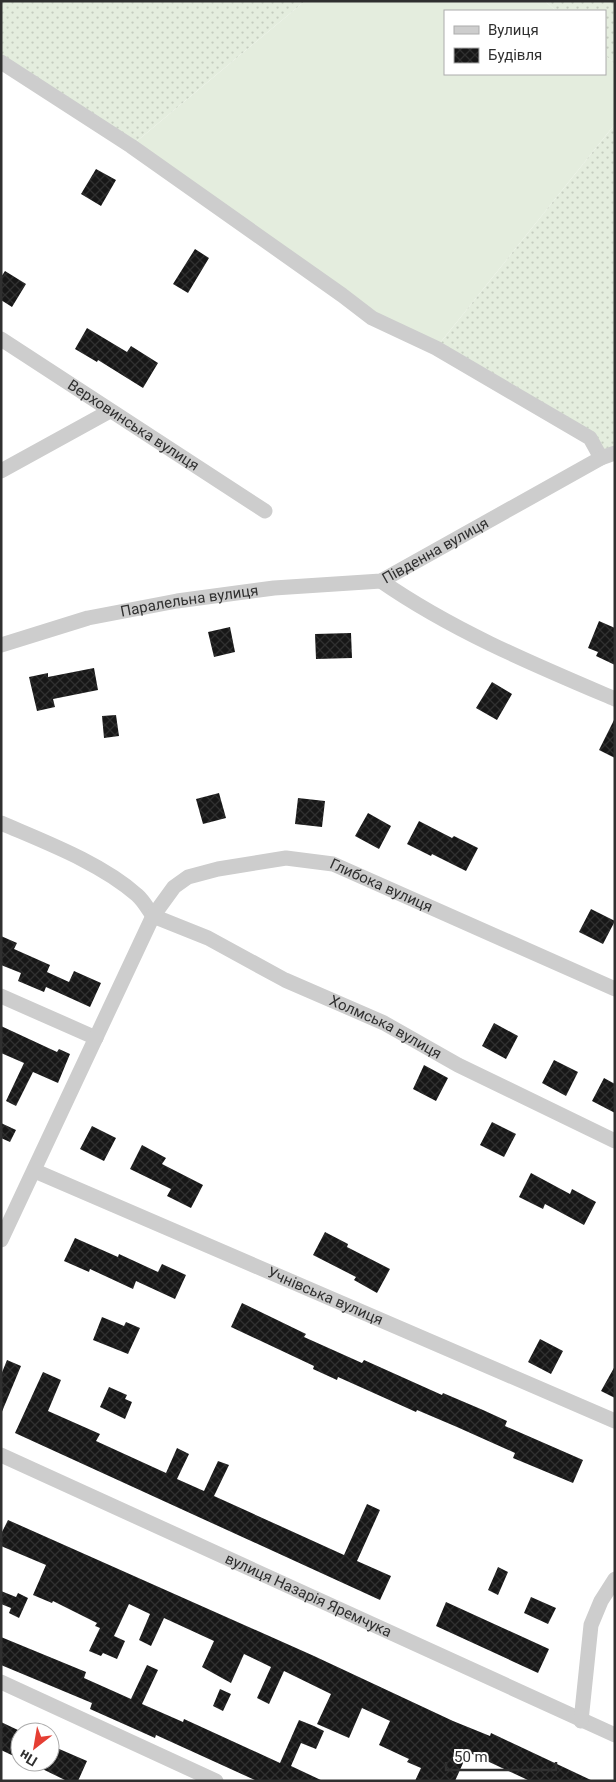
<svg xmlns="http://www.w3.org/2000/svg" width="616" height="1782" font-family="Roboto,sans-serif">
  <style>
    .grass { fill: #e4edde }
    .garden { fill: url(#garden-dots) }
    .building { fill: url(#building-cross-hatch) }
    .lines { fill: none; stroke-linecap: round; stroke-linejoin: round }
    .minor { stroke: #cdcdcd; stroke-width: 15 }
    .labels { text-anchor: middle; stroke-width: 5; stroke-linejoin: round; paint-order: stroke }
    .street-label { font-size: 15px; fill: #303030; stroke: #fff }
  </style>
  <defs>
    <pattern id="garden-dots" width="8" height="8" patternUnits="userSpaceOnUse" patternTransform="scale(1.25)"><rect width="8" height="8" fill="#e4edde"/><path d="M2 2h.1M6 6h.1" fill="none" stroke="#c4ccbf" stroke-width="1.8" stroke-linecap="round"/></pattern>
    <pattern id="building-cross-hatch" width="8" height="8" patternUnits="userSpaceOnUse" patternTransform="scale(1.25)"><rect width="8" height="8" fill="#171717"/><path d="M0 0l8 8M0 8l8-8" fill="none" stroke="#303030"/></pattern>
  </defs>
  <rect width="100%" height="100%" fill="#fff"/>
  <path class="grass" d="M 305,1 L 545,1 L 556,11 L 445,11 L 445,74 L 605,74 L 605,55 L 615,64 L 615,124 L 436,348 L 372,318 L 131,146 Z"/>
  <path class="garden" d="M 1,1 L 305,1 L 131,146 L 1,61 Z
    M 545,1 L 615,1 L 615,64 L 605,55 L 605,11 L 556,11 Z
    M 615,124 L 615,453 L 601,458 L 590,438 L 436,348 Z"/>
  <path class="building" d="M 96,169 L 116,180 L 101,206 L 81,194 Z
    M 195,249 L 209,258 L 188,293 L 173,284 Z
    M 5,271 L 26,284 L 12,307 L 1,300 L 1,277 Z
    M 87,328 L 127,352 L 131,346 L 158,363 L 143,388 L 98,360 L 97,362 L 75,349 Z
    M 599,621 L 615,628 L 615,665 L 596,656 L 598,652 L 588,648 Z
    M 230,627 L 235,652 L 214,657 L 208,632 Z
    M 351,633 L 352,658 L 316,659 L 315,634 Z
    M 94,668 L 98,690 L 53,699 L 55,707 L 37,711 L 29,677 L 48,673 L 48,677 Z
    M 492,682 L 512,694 L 497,720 L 476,708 Z
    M 116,715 L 119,736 L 104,738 L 102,716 Z
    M 615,718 L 615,758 L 599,750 Z
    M 219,793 L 226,818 L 203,824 L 196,799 Z
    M 298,798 L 325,801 L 322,827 L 295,824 Z
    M 368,813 L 391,826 L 379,849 L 355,836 Z
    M 419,821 L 452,838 L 454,836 L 478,848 L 466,871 L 432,854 L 431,856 L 407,844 Z
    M 591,909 L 615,921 L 603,944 L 579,932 Z
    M 1,936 L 17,943 L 14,949 L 50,965 L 47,972 L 69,982 L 74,971 L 101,983 L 90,1007 L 46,987 L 44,992 L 18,981 L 21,973 L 1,965 Z
    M 494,1023 L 518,1036 L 506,1059 L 482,1046 Z
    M 1,1026 L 57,1052 L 59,1049 L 70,1054 L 58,1083 L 33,1072 L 16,1106 L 6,1101 L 24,1063 L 1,1053 Z
    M 554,1060 L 578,1072 L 566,1096 L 542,1083 Z
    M 424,1065 L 448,1078 L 436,1101 L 413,1089 Z
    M 604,1078 L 615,1084 L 615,1113 L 592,1101 Z
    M 492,1122 L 516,1134 L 504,1157 L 480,1145 Z
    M 1,1123 L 16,1130 L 10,1142 L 1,1138 Z
    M 92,1126 L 116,1138 L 104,1161 L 80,1149 Z
    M 142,1145 L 166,1158 L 162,1164 L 203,1185 L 191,1208 L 167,1196 L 171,1189 L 130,1169 Z
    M 531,1173 L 570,1194 L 572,1189 L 596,1202 L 584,1225 L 545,1204 L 543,1209 L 519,1197 Z
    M 325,1232 L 348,1244 L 347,1247 L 390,1269 L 377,1293 L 354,1280 L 356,1277 L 313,1255 Z
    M 75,1238 L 118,1257 L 119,1254 L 158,1272 L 162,1264 L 186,1275 L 175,1299 L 136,1281 L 133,1289 L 90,1269 L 89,1272 L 64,1261 Z
    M 242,1303 L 306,1334 L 304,1337 L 362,1363 L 364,1360 L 442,1395 L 443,1393 L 483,1410 L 507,1421 L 505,1426 L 583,1460 L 573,1483 L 513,1458 L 515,1453 L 457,1427 L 417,1410 L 416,1412 L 338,1377 L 337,1380 L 313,1369 L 314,1366 L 231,1327 Z
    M 102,1317 L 124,1326 L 126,1322 L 140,1328 L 128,1354 L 93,1340 Z
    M 540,1339 L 563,1351 L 551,1374 L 528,1362 Z
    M 7,1360 L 21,1366 L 1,1414 L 1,1375 Z
    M 615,1366 L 615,1398 L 601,1391 Z
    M 43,1372 L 61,1380 L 48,1411 L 100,1434 L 96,1441 L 166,1473 L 177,1448 L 189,1454 L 177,1479 L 204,1491 L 218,1461 L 229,1465 L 214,1496 L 344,1555 L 367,1504 L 380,1510 L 357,1561 L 391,1576 L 380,1600 L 15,1433 Z
    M 109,1387 L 127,1395 L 125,1399 L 132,1402 L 125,1419 L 100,1407 Z
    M 8,1520 L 314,1656 L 453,1721 L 490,1736 L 491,1733 L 593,1781 L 530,1781 L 468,1752 L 455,1781 L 415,1781 L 421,1768 L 407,1762 L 409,1759 L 379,1745 L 390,1721 L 362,1708 L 349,1738 L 317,1724 L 331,1694 L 284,1671 L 269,1704 L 257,1698 L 271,1667 L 244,1654 L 231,1683 L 202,1667 L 214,1641 L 164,1618 L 151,1646 L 139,1640 L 150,1614 L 129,1604 L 114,1636 L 125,1641 L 117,1659 L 103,1653 L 101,1656 L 89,1651 L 100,1628 L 95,1626 L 97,1623 L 53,1601 L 52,1603 L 33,1595 L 46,1565 L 1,1546 L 1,1534 Z
    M 498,1567 L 508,1572 L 498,1595 L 488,1590 Z
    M 1,1591 L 16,1597 L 18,1593 L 28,1598 L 19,1618 L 9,1613 L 11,1608 L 1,1604 Z
    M 531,1597 L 556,1608 L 548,1624 L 524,1613 Z
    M 446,1602 L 549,1649 L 538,1673 L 436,1626 Z
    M 1,1637 L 86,1672 L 84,1678 L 131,1699 L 147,1665 L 158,1670 L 142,1704 L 183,1722 L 184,1719 L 280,1763 L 299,1720 L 314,1726 L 324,1731 L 316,1749 L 301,1743 L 291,1766 L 323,1781 L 257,1781 L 156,1735 L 155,1738 L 90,1709 L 92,1703 L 1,1665 Z
    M 220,1689 L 231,1694 L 223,1711 L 213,1706 Z
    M 1,1722 L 20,1731 L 20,1759 L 1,1750 Z
    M 50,1745 L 87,1761 L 78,1781 L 67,1781 L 28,1762 L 50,1762 Z"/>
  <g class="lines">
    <g class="minor">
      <path d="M 1,62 L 131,146 L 342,295 L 372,318 L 436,348 L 590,438 L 601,458"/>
      <path id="s1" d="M 1,339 L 265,511"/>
      <path d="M 1,471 L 110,411"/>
      <path d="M 381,581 C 453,631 535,665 615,699"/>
      <path id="s2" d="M 1,645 L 88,618 L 177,601 L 274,588 L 381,581 L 601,458 L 615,453"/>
      <path d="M 1,823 C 45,842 101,863 137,895 C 143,900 148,909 153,916"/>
      <path id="s3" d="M 153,916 L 208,938 L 285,980 L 384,1023 L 458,1065 L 615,1141"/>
      <path d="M 1,996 L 96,1038"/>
      <path id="s4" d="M 35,1171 L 615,1421"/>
      <path id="s5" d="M 1,1240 L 153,916 L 174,887 L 188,877 L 218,869 L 286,858 L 333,864 L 615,989"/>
      <path id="s6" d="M 1,1455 L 615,1735"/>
      <path d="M 1,1682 L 216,1781"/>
      <path d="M 581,1721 L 591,1625 L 601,1601 L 615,1579"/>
    </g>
  </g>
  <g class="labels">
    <g class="street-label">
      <text dy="5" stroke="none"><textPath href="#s1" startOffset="158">Верховинська вулиця</textPath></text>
      <text dy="5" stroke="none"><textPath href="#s2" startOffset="449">Південна вулиця</textPath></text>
      <text dy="5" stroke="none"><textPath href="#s2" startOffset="194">Паралельна вулиця</textPath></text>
      <text dy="5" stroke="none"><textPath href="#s5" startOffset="611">Глибока вулиця</textPath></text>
      <text dy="5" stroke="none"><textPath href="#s3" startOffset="258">Холмська вулиця</textPath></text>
      <text dy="5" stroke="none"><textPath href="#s4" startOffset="316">Учнівська вулиця</textPath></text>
      <text dy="5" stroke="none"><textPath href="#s6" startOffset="338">вулиця Назарія Яремчука</textPath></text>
    </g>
  </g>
  <rect width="616" height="1782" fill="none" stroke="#303030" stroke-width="5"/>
  <rect x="444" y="10" width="162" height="65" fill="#ffffff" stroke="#acacac"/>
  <rect x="454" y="26" width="25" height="8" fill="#cdcdcd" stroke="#acacac"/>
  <text x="488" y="35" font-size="15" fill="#303030">Вулиця</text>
  <rect x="454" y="48" width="25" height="15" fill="url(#building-cross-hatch)" stroke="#acacac"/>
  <text x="488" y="60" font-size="15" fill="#303030">Будівля</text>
  <g transform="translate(35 1747) rotate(211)"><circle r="24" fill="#ffffff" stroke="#acacac"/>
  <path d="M0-4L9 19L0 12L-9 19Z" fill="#e53e33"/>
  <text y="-8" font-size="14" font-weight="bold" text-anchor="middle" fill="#303030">Пн</text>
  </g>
  <path d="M446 1762v8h110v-8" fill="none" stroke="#303030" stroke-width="2.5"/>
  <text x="454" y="1762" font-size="15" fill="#303030" stroke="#ffffff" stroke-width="4" paint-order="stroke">50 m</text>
</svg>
